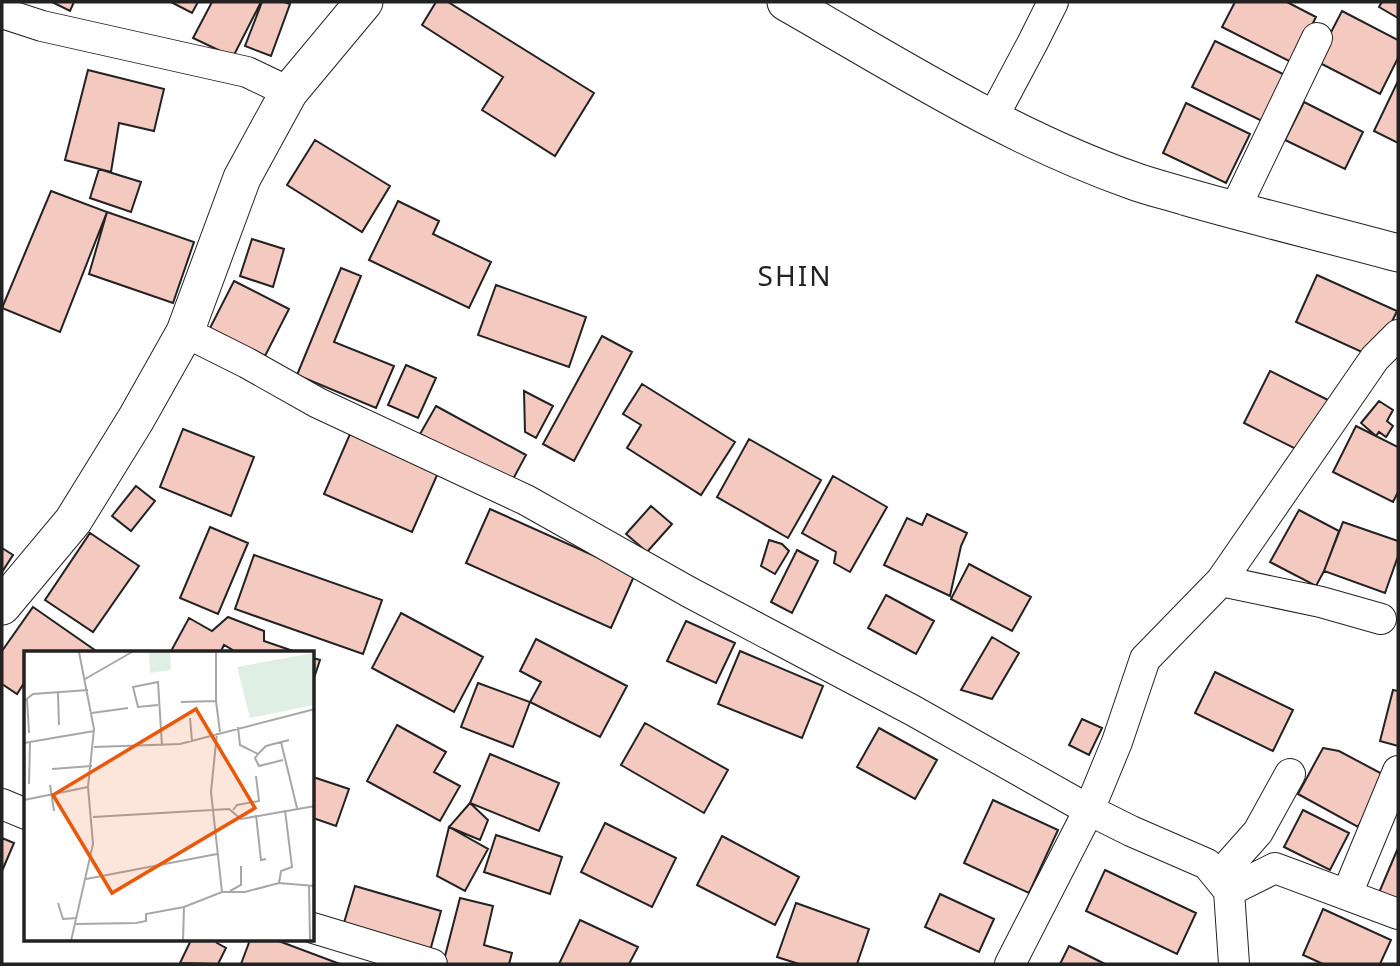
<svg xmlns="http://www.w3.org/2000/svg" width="1400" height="966" font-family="'Noto Sans',sans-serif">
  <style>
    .building { fill: #f3c9c0; stroke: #222; stroke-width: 2 }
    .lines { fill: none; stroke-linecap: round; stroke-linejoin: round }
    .minor-casing { stroke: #222; stroke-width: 32 }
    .tertiary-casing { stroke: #222; stroke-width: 39 }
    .minor { stroke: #fff; stroke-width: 30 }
    .tertiary { stroke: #fff; stroke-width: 37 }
    .labels { text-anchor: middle; stroke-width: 5; stroke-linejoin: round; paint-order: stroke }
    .quarter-label { font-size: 28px; letter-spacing: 2px; fill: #222; stroke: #fff }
    .inset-road { fill: none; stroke: #a7a7a7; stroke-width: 2 }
    .view { fill: #e8590c; fill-opacity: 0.15; stroke: #e8590c; stroke-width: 3.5 }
    .inset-edge { fill: none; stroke: #222; stroke-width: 3.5 }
  </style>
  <rect width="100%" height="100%" fill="#fff"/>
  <path class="building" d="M 52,2 L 74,2 L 70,11 Z
    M 171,2 L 198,2 L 192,13 Z
    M 212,2 L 261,2 L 233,57 L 193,38 Z
    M 262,2 L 284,2 L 290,4 L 271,56 L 245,46 Z
    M 436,2 L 448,2 L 594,93 L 555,156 L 482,110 L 503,77 L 422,25 Z
    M 1235,2 L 1287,2 L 1316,17 L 1293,63 L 1222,27 Z
    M 1382,2 L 1398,2 L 1398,18 L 1379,7 Z
    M 1342,11 L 1398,40 L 1398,58 L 1380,94 L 1316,61 Z
    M 1215,41 L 1285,75 L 1262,121 L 1192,87 Z
    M 88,70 L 164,89 L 154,131 L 119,123 L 111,172 L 65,160 Z
    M 1398,81 L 1398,143 L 1374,131 Z
    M 1304,102 L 1363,132 L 1345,169 L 1285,140 Z
    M 1186,103 L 1250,134 L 1226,183 L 1163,153 Z
    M 315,140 L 390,186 L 362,232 L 287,185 Z
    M 99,169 L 141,182 L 131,212 L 90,198 Z
    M 51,191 L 107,212 L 60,332 L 2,308 Z
    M 398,201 L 439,221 L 433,234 L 491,262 L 469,308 L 369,260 Z
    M 107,212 L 194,242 L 173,303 L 89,274 Z
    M 252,239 L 284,249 L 273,287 L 240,276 Z
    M 341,268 L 361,276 L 334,342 L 394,366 L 376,408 L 297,375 Z
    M 1317,275 L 1397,311 L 1375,358 L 1296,322 Z
    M 234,281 L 289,309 L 265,356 L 210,328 Z
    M 496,285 L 586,317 L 569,367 L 478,335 Z
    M 602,336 L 632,352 L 574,461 L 543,444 Z
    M 406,365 L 436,378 L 418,418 L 388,405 Z
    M 1270,371 L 1332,402 L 1306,454 L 1244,423 Z
    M 642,384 L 735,442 L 701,495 L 627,448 L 641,425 L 623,414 Z
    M 524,391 L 553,406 L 536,438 L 525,432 Z
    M 1379,401 L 1393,410 L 1387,421 L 1393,426 L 1386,437 L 1379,432 L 1376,436 L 1361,423 Z
    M 436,406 L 526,455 L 511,483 L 420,434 Z
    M 1356,426 L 1398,447 L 1398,492 L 1393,502 L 1333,472 Z
    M 183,429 L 254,457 L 231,516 L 160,487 Z
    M 350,434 L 438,473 L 412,532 L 324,494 Z
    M 749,439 L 821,480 L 788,538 L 717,497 Z
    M 833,476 L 887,507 L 850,572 L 834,563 L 836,552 L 802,533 Z
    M 136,486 L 155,501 L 131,531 L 112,516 Z
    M 651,506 L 672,524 L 647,552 L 626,534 Z
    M 490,509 L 635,574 L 611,628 L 466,563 Z
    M 1299,510 L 1339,531 L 1324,571 L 1316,586 L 1270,562 Z
    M 927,514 L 967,533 L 961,546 L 950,596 L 884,565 L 907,518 L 922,525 Z
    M 1343,522 L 1398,541 L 1398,556 L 1385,593 L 1324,571 Z
    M 210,527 L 248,543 L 218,614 L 180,598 Z
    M 90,533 L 139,566 L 93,632 L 45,600 Z
    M 769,540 L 782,544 L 789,551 L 775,574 L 761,566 Z
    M 2,548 L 13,555 L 2,572 Z
    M 797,550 L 818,561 L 792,613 L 771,602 Z
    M 254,555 L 382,600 L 363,654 L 235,609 Z
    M 969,564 L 1031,597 L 1012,631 L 951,599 Z
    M 886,595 L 934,621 L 916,654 L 868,628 Z
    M 33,607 L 99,653 L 26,653 L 26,680 L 17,694 L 2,684 L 2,651 Z
    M 401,613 L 483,657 L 454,712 L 372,668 Z
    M 228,617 L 264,631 L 264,641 L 299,653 L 238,653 L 224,645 L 220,653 L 170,653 L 189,618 L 212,631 Z
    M 686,621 L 735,643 L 716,683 L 667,661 Z
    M 992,637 L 1019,653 L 992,699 L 961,690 Z
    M 536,639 L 627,686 L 600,737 L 530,702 L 541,682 L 520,671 Z
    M 740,651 L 823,686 L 802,738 L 718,704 Z
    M 313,658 L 320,660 L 313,681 Z
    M 1215,672 L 1293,710 L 1273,751 L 1195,713 Z
    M 478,683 L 530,702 L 513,747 L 461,727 Z
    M 1393,690 L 1398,691 L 1398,746 L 1380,741 Z
    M 1082,719 L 1102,728 L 1089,755 L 1069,745 Z
    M 645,723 L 728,770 L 704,813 L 621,765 Z
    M 397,725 L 446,752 L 434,772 L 460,786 L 440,821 L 367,781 Z
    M 879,728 L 937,760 L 915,799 L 857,767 Z
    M 1323,748 L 1339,751 L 1386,776 L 1358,827 L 1298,794 Z
    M 490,754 L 559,783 L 539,831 L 470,803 Z
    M 313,777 L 349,789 L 336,826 L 313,818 Z
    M 993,800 L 1058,830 L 1029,893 L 964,863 Z
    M 470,803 L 488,820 L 480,840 L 449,827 Z
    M 1303,810 L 1349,833 L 1330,870 L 1284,847 Z
    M 605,823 L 676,858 L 652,907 L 581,872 Z
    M 449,827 L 488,849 L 465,891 L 437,876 Z
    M 496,835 L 562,857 L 550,894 L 484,872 Z
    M 722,836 L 799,877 L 775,925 L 697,885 Z
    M 2,838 L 14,843 L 2,871 Z
    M 1398,848 L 1398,904 L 1378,895 Z
    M 1105,870 L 1196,913 L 1177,954 L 1086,911 Z
    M 355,886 L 441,911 L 427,962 L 340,936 Z
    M 940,894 L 994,919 L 979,952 L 925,927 Z
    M 460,898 L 493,906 L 484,945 L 512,953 L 509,964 L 443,964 Z
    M 796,903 L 869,929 L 857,964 L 799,964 L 777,957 Z
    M 1323,909 L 1391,940 L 1380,964 L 1323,964 L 1303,955 Z
    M 580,920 L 638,947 L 629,964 L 559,964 Z
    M 191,940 L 219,940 L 217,943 L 226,948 L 218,964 L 180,963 Z
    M 250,940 L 276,940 L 340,964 L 241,964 Z
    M 1069,946 L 1105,964 L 1060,964 Z"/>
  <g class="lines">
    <g class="minor-casing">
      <path id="minor" d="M 2,13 L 42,26 L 247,72 L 289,92
        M 992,119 L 1033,42 L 1053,2
        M 1234,211 L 1317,38
        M 185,332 L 247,363 L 318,403 L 526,500 L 689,592 L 912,710 L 1089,810 L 1131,831 L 1207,864 L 1229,891 L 1234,964
        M 1221,581 L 1321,602 L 1381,619
        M 2,804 L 26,814
        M 1218,877 L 1258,832 L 1290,774
        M 1229,891 L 1275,868 L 1398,914
        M 1347,894 L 1398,771
        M 313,928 L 432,964
        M 1010,964 L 1089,810 L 1117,742 L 1145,659 L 1221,581 L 1375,358 L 1398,335"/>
    </g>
    <g class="tertiary-casing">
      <path id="tertiary" d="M 786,2 C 898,66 1009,137 1131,180 C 1149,187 1168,191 1187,197 C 1257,217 1328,234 1398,253
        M 2,606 L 73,521 L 136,419 L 185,332 L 242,178 L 289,92 L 364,2"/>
    </g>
    <use href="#minor" class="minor"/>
    <use href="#tertiary" class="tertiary"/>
  </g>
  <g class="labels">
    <g class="quarter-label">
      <text x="795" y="286">SHIN</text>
    </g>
  </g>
  <g transform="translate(24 651)">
    <rect width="290" height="290" fill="#fff"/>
    <path d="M 125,1 L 146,1 L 147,19 L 126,22 ZM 289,2 L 290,54 L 226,67 L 213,16 Z" fill="#e0efe3"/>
    <path class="inset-road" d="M 192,1 L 192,50M 61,28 L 108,1M 34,42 L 35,74M 3,48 L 5,82M 0,50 L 9,43 L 64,39M 157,51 L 192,50 L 196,81M 134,54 L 114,56 L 109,36 L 134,31 L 138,95M 68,62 L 104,57M 166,67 L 168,90M 214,76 L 216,94 L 234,103 L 231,107 L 235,115 L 259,109M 193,82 L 187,141 L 198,241M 257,91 L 273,157M 0,92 L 70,80M 70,96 L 156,93 L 291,58M 234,103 L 242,95 L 265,89M 28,118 L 68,115M 5,133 L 6,92M 26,134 L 30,160M 0,149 L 64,136M 209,159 L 213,154 L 235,150 L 232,125M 232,164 L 237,209 L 242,208M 69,166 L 205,158 L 217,168 L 291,155M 62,228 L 193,203M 255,232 L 257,220 L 268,216 L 261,159M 285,235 L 286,290M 206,240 L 217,234 L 217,215M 34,252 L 39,268 L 53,267M 52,273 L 112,272 L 122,270 L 122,263 L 160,256 L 198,241 L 221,241 L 255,232 L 291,235M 47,290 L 69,193 L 64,136 L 70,78 L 55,1M 159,290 L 160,256"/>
    <path class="view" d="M 172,58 L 231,157 L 88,242 L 29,144 Z"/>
    <rect width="290" height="290" class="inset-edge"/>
  </g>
  <rect width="1400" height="966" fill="none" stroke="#222222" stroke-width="7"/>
</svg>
